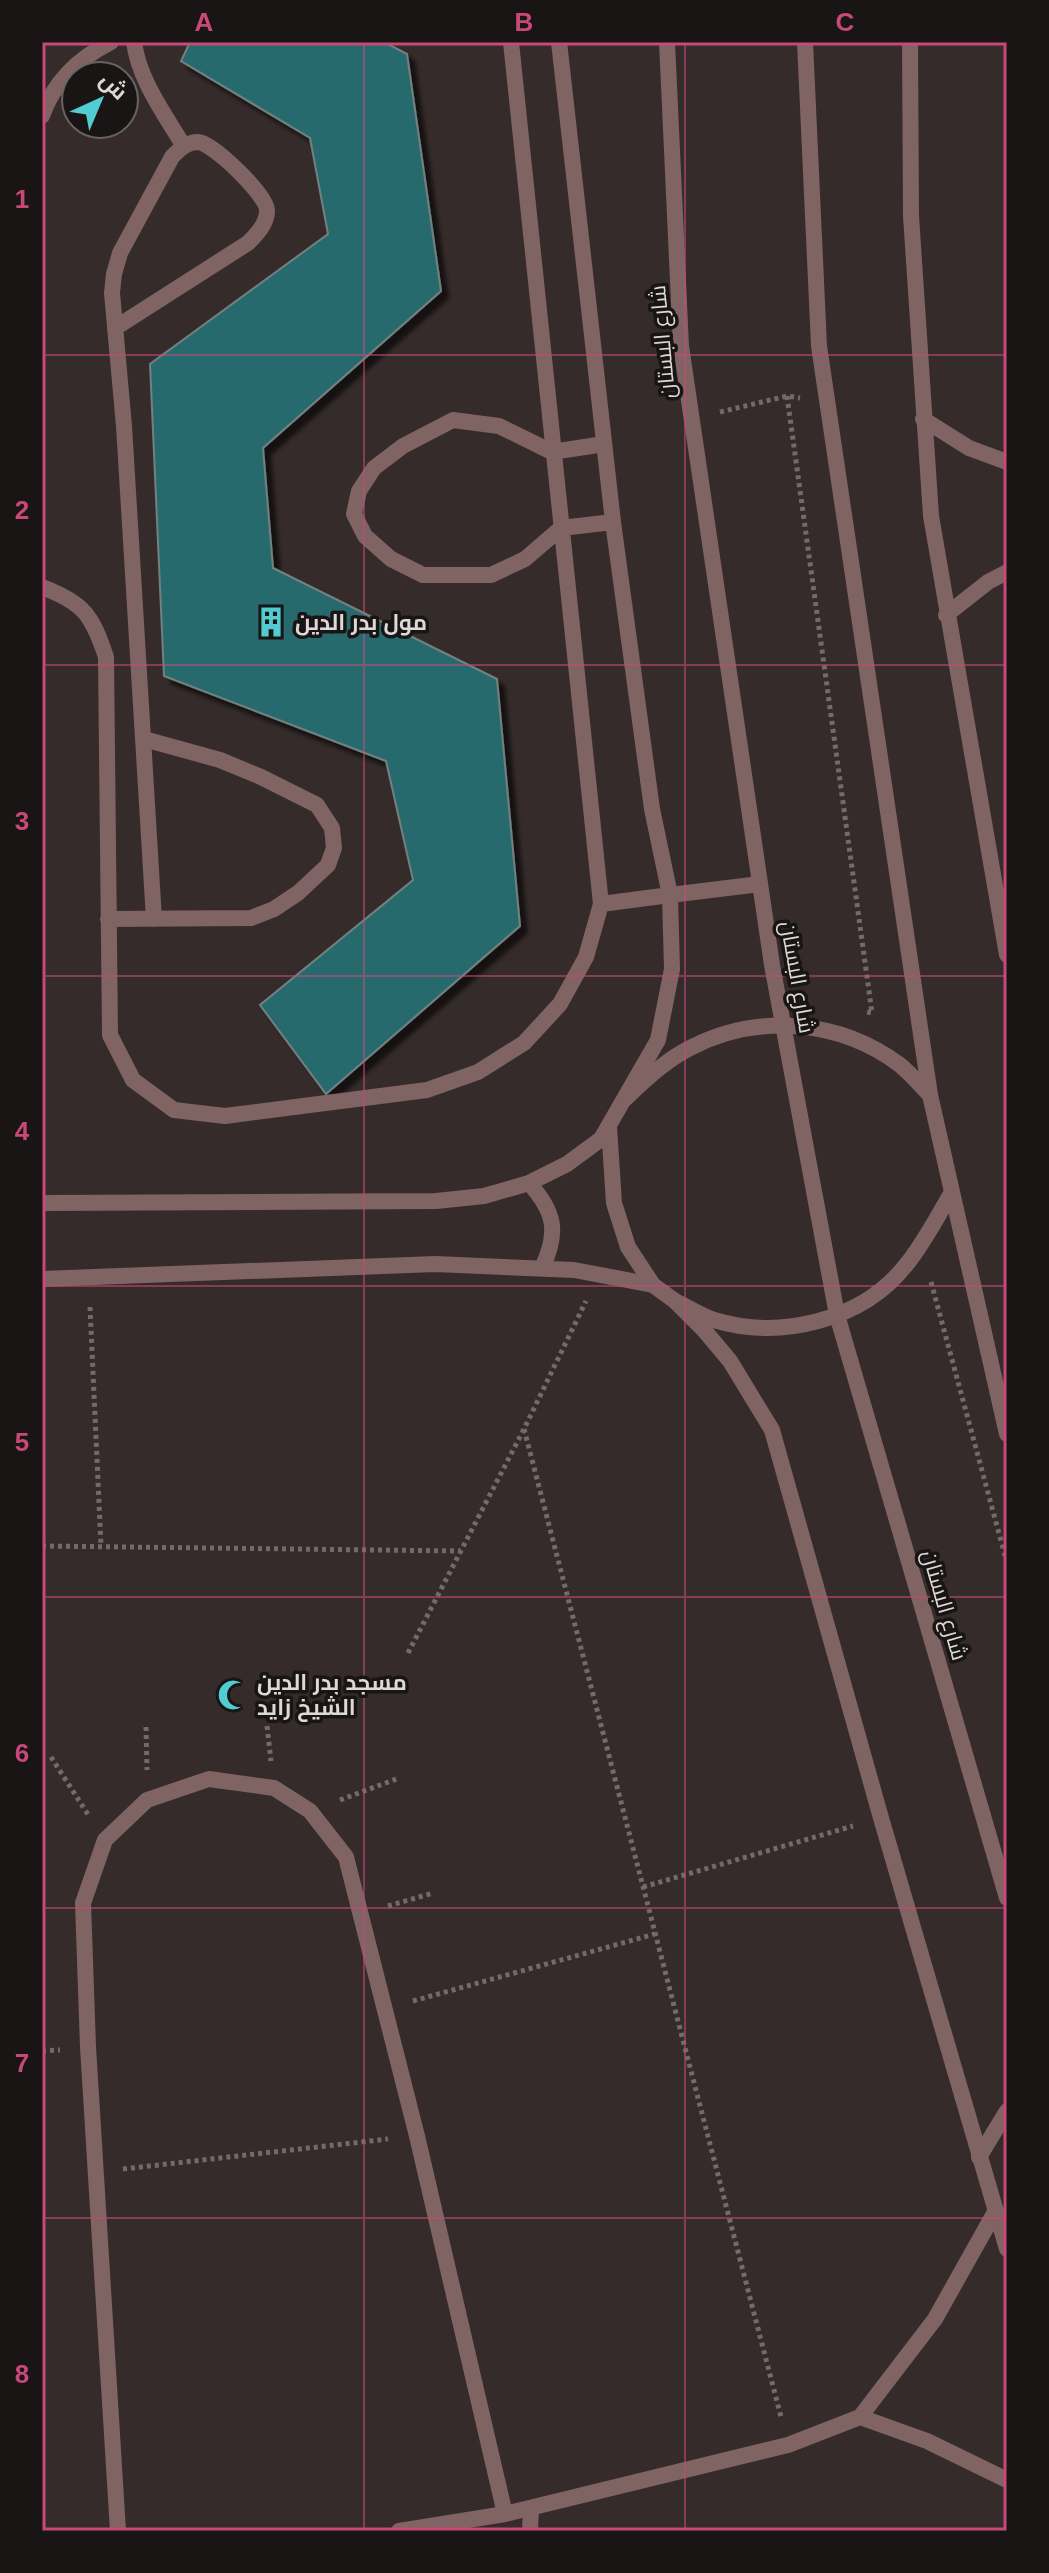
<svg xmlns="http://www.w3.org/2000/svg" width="1049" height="2573" font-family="Helvetica,Cairo,sans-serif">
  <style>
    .building { fill: #276b6e; stroke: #738080; stroke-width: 2; filter: url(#shadow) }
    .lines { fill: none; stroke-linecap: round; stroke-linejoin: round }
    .path { stroke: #736a6a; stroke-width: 5; stroke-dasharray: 4 4; stroke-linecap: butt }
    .service { stroke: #806363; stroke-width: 16 }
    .minor { stroke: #806363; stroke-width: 16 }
    .tertiary { stroke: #806363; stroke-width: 16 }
    .grid { fill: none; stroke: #c9487a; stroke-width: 2; stroke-opacity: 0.55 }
    .labels { text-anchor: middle; stroke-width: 7; stroke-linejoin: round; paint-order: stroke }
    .street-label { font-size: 22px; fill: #dfd8d8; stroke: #191515 }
    .poi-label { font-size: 22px; font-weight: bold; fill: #dfd8d8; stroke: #191515; text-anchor: start }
    .neatline { fill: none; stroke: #c9487a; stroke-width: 3 }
    .grid-label { font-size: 26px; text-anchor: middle; font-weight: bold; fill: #c9487a }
  </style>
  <defs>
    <filter id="shadow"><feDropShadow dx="7" dy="7" stdDeviation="2" flood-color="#0009"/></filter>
  </defs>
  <rect width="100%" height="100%" fill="#352b2b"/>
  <path class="building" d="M 190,42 L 384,42 L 407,54 L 441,291 L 263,448 L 273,568 L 497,679 L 520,926 L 326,1094 L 260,1005 L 413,880 L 386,761 L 164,676 L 150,364 L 328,234 L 310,138 L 181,61 Z"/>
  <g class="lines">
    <path class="path" d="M 787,396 L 872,1013 L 867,1012
      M 720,412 L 787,396 L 800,398
      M 931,1282 L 1007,1563
      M 90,1307 L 101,1546
      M 524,1429 L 781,2417
      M 42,1546 L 461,1551
      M 408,1653 L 524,1429 L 586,1301
      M 267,1726 L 271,1761
      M 146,1727 L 147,1770
      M 51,1757 L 89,1816
      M 340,1800 L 399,1778
      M 643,1887 L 853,1826
      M 388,1906 L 433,1893
      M 413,2001 L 655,1934
      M 42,2051 L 60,2050
      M 123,2169 L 388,2139"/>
    <path class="service" d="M 134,42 C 139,80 164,113 183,145
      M 42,116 C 54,81 79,58 111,42
      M 115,328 L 248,243 C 256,235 267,224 267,211 C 268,196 213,143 198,142 C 186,142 179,150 172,157 L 120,253 L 114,274 L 112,293 L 124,426 L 154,919
      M 604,444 L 552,452 L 499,426 L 453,420 L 403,446 L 374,468 L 359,491 L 354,514 L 365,536 L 391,559 L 423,575 L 491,575 L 525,559 L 561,528 L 613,522
      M 42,587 C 84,603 92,615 106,657 L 110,1035 L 133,1080 L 174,1110 L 225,1116 L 427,1090 L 478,1072 L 524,1043 L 560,1004 L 586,957 L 601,904 L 511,42
      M 601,904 L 670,895
      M 108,919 L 251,918 L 274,909 L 298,893 L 328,865 L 334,848 L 332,828 L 317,805 L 261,777 L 220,760 L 144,739
      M 530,2531 L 531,2508"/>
    <path class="minor" d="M 910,42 L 911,216 L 931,516 L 1007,955
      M 923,419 L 969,448 L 1007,462
      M 946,615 L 988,582 L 1007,572
      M 670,895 L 760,884
      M 609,1127 L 614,1203 L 628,1247 L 653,1285 L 675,1301 L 704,1330 L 730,1361 L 772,1430 L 881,1818 L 1007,2249
      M 529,1183 C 555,1212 559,1232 542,1268
      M 42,1203 L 436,1201 L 484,1196 L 529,1183 L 567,1164 L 601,1139 L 658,1040 L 672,969 L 670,895 L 652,809 L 613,522 L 559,42
      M 42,1279 L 435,1264 L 574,1270 L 653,1285
      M 860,2417 L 927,2441 L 1007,2480
      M 118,2531 L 88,2047 L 83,1903 L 105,1840 L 147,1800 L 209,1779 L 274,1788 L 310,1811 L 346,1857 L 417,2136 L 505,2514
      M 399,2531 L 505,2514 L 788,2445 L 860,2417 L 935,2319 L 995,2212"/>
    <path class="tertiary" d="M 667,42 L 681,346 L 772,965 L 837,1315 L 1007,1898
      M 805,42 L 819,346 L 930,1095 L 1007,1434
      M 625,1099 C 645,1080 667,1059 692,1047 C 759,1013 840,1020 900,1065 C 911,1074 920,1085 930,1095
      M 675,1301 C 688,1307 701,1316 714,1320 C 780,1340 862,1321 906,1265 C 924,1243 937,1217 952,1192
      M 979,2157 L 1007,2111"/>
  </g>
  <path class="grid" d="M 364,42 L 364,2531M 685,42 L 685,2531M 42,355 L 1007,355M 42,665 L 1007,665M 42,976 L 1007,976M 42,1286 L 1007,1286M 42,1597 L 1007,1597M 42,1908 L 1007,1908M 42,2218 L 1007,2218"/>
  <defs>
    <g id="building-bare" transform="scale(2.4)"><path d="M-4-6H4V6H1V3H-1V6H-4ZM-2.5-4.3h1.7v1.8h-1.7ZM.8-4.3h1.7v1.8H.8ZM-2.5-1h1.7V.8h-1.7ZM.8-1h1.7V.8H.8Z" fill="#51ccd1" stroke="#191515" stroke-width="2.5" paint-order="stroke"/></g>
    <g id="mosque-bare" transform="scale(2.4)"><path d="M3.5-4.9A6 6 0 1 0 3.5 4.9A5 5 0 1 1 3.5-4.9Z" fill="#51ccd1" stroke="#191515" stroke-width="2.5" paint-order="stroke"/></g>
  </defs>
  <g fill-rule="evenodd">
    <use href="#building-bare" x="271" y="622"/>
    <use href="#mosque-bare" x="233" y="1695"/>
  </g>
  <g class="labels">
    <g class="street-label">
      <text transform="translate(662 342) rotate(-95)" y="8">شارع البستان</text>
      <text transform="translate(798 977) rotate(80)" y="8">شارع البستان</text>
      <text transform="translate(945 1605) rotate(74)" y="8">شارع البستان</text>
    </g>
    <g class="poi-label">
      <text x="295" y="630">مول بدر الدين</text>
      <text x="257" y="1690">مسجد بدر الدين<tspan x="257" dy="25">الشيخ زايد</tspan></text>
    </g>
  </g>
  <rect width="1049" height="2573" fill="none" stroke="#191515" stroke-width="88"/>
  <g transform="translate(100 100) rotate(44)"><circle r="38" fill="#191515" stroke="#686363" stroke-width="2"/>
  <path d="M0-6L14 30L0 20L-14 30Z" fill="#51ccd1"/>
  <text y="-12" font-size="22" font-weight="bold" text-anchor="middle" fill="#dfd8d8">ش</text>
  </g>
  <rect x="44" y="44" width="961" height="2485" class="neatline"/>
  <g class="grid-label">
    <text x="204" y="31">A</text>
    <text x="524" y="31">B</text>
    <text x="845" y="31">C</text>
    <text x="22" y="208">1</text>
    <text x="22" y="519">2</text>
    <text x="22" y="830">3</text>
    <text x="22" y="1140">4</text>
    <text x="22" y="1451">5</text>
    <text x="22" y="1762">6</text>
    <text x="22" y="2072">7</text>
    <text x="22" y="2383">8</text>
  </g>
</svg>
